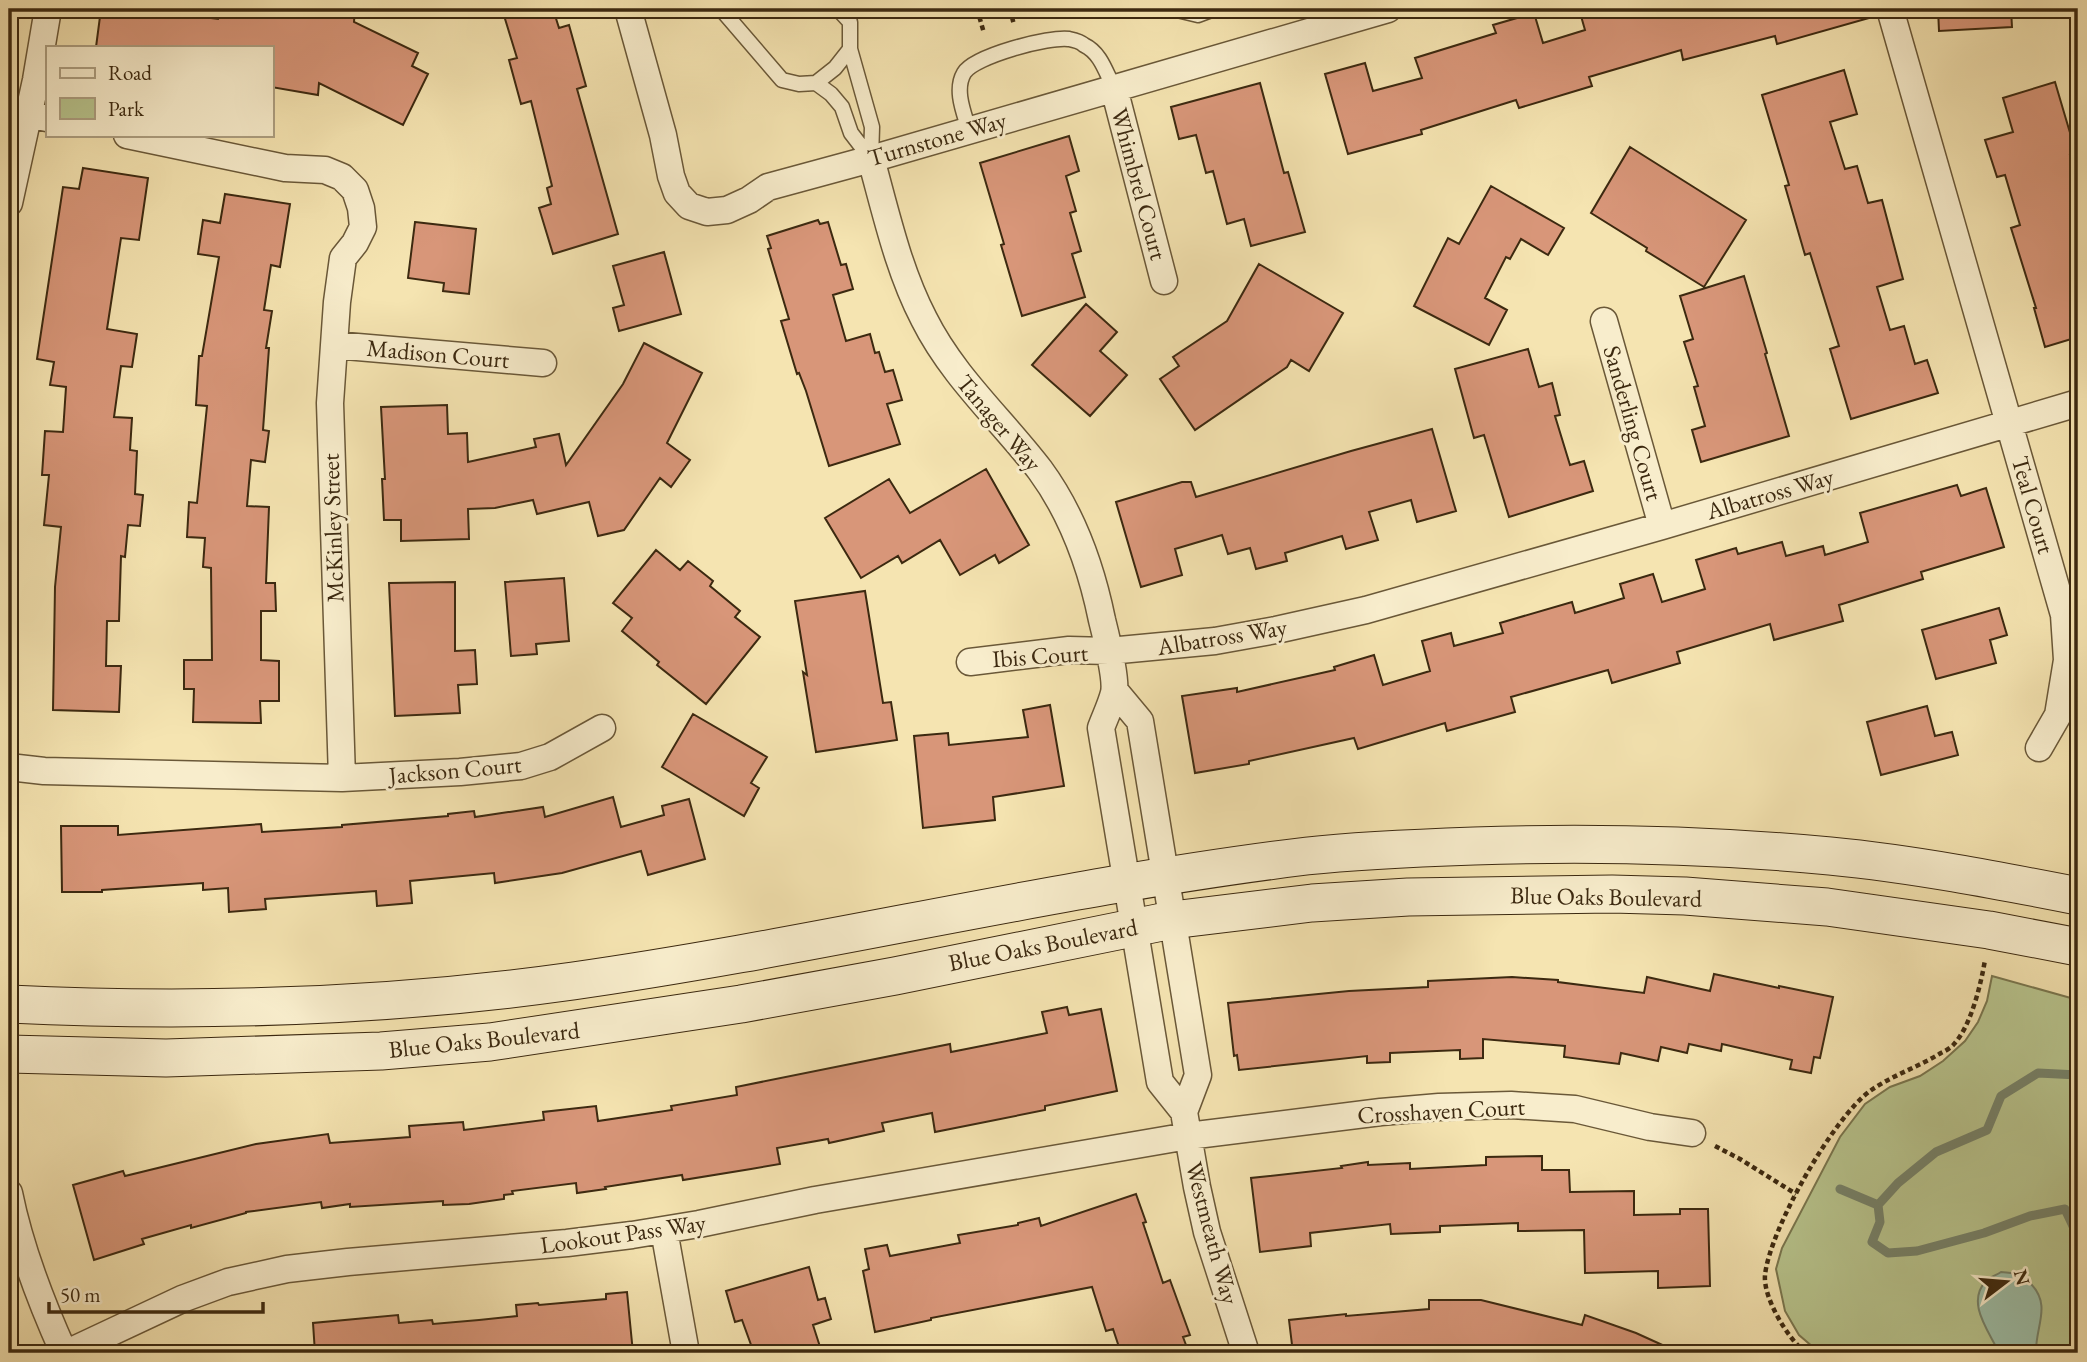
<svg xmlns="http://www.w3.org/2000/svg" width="2087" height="1362" font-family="'EB Garamond',serif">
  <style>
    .green { fill: #b8c58e; stroke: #7a774f; stroke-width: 2 }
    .water { fill: #9dbfa8; stroke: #76836b; stroke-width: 2 }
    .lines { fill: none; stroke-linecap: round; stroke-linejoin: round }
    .stream { stroke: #76836b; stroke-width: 9 }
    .building { fill: #d89679; stroke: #3c2910; stroke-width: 2 }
    .lane-casing { stroke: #6a5838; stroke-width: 17 }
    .street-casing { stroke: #6a5838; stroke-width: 29 }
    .secondary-casing { stroke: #3c2910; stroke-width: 39 }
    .path { stroke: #3c2910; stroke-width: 4.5; stroke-dasharray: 5 3.5; stroke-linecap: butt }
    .lane { stroke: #f8edcc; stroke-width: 14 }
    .street { stroke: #f8edcc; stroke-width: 26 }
    .secondary { stroke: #f8edcc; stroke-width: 37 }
    .labels { text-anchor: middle; stroke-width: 6; stroke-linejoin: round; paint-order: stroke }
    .street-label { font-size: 24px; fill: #3c2910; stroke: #f8edcc }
  </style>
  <rect width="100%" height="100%" fill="#f5e4b1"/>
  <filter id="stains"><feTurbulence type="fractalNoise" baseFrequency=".00286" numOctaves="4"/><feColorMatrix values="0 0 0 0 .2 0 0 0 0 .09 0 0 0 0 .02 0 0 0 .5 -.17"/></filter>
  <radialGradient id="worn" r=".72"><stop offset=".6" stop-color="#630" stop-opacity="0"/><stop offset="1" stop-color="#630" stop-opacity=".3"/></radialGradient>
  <path class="green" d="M 1992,976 L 2078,1000 L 2078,1353 L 1820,1353 L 1799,1335 L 1785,1311 L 1776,1269 L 1782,1248 L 1840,1137 L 1865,1104 L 1890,1087 L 1920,1076 L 1943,1061 L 1965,1041 L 1978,1022 L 1987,1001 Z"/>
  <path class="water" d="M 2001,1272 C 2014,1273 2022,1274 2031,1284 C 2052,1306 2035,1327 2036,1353 L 1999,1353 C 1990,1332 1965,1303 1986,1281 C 1990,1277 1997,1275 2001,1272 Z"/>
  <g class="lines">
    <path class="stream" d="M 2078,1075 L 2038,1073 L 2001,1096 L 1987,1130 L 1936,1152 L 1898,1183 L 1878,1205 L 1880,1222 L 1872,1242 L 1888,1253 L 1917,1251 L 1984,1233 L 2030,1216 L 2065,1209 L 2073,1226 L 2078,1231
      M 1840,1189 L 1878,1205"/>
  </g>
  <path class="building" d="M 101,9 L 139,9 L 218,19 L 220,9 L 355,9 L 354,22 L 418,53 L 412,66 L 428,74 L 403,125 L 319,83 L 318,95 L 271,87 L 271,47 L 96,47 Z
    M 502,9 L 553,9 L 559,28 L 569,25 L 586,86 L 577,89 L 618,234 L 553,254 L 539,208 L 551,204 L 547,188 L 552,186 L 531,101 L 521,104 L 509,60 L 517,58 Z
    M 1579,9 L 1875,9 L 1876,16 L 1777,44 L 1775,36 L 1683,60 L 1681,50 L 1589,77 L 1592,86 L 1519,108 L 1516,100 L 1421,130 L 1422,134 L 1348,154 L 1325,74 L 1365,63 L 1373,91 L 1422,78 L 1415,58 L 1496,33 L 1493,25 L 1534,13 L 1543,43 L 1585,30 Z
    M 1938,9 L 2011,9 L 2012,27 L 1939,31 Z
    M 1844,70 L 1857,114 L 1830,122 L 1845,169 L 1857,166 L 1868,203 L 1882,200 L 1903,279 L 1877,287 L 1890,330 L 1904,326 L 1915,364 L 1927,360 L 1938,393 L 1851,419 L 1830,349 L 1839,346 L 1810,253 L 1805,255 L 1785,186 L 1789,185 L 1762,95 Z
    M 2055,82 L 2076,153 L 2070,155 L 2078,183 L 2078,337 L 2045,347 L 2034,308 L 2036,308 L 2011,228 L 2020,225 L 2005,175 L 1997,177 L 1985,140 L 2013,132 L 2003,98 Z
    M 1260,83 L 1284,173 L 1288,172 L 1305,232 L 1251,246 L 1244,219 L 1227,224 L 1213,171 L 1206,173 L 1196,135 L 1179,139 L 1171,107 Z
    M 1069,136 L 1079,171 L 1066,176 L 1076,211 L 1070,213 L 1081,251 L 1072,254 L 1085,297 L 1022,316 L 1001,245 L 1004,244 L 980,163 Z
    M 1630,147 L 1746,220 L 1704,287 L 1646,251 L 1647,248 L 1591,213 Z
    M 83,168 L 148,178 L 139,240 L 121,238 L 107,329 L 137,334 L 132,367 L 121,366 L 114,417 L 132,418 L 130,450 L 137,451 L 135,494 L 143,495 L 140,526 L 128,525 L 125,557 L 121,556 L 119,621 L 107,621 L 106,666 L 121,666 L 119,712 L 53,710 L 55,587 L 61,527 L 44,525 L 49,475 L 42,475 L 45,431 L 63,432 L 66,387 L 50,385 L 54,362 L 37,359 L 63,187 L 79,189 Z
    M 1491,186 L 1564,228 L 1548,255 L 1521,239 L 1510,259 L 1506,257 L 1485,298 L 1507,310 L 1489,345 L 1414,306 L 1448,238 L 1459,244 Z
    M 225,194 L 290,204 L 280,267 L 271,265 L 264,310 L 272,311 L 266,348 L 269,348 L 263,430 L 269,431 L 265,462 L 251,460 L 247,506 L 269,507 L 266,583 L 275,583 L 276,611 L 261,611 L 261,660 L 279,661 L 279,701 L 260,701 L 261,723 L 193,722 L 194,689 L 184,689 L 184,660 L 212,660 L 211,568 L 203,567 L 205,538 L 187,537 L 189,502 L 197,503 L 207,406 L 196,405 L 199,356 L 202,356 L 219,257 L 198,254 L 203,220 L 220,223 Z
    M 818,220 L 820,224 L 828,222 L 841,265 L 846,264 L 853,289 L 833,295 L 846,341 L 870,334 L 875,353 L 879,352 L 885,372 L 893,370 L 902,400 L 887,404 L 900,444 L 829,466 L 806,391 L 799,373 L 797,374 L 781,321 L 789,319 L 768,249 L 771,248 L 767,236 Z
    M 415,222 L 476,229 L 469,294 L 443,291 L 444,283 L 408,278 Z
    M 664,252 L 681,314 L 619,331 L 613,308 L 624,305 L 613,266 Z
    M 1259,264 L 1343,313 L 1309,371 L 1291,360 L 1287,367 L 1195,430 L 1160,379 L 1179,366 L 1173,357 L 1227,321 Z
    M 1744,276 L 1767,353 L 1765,354 L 1789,436 L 1701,462 L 1692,430 L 1705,426 L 1694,387 L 1698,386 L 1684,342 L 1693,339 L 1680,296 Z
    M 1086,304 L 1117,332 L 1100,351 L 1127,375 L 1090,416 L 1032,365 Z
    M 644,343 L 702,373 L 667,443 L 690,460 L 671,487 L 660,478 L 624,530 L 598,536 L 589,502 L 537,514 L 533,500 L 495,508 L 468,509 L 469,539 L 401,541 L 401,520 L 384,520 L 382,479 L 385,479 L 381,407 L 447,405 L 448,434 L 467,433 L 468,462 L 536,447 L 534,439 L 559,434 L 566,465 L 623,384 Z
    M 1528,349 L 1539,387 L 1552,383 L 1560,415 L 1555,416 L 1570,465 L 1584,461 L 1593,491 L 1509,517 L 1484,435 L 1474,438 L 1455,369 Z
    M 1432,429 L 1456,511 L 1417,522 L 1411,500 L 1369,512 L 1378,540 L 1346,549 L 1342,536 L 1285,553 L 1287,561 L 1256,569 L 1250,548 L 1228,554 L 1222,535 L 1175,549 L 1182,575 L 1141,587 L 1116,502 L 1182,482 L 1191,482 L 1196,497 L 1351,451 Z
    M 986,469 L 1029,545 L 999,563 L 995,555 L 960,575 L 940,540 L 902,563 L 898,556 L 861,578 L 825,518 L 889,479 L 910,513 Z
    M 1957,485 L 1961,496 L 1986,488 L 2004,547 L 1921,572 L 1923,579 L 1839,605 L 1843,621 L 1774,640 L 1770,624 L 1677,652 L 1680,663 L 1612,683 L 1608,670 L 1511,697 L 1515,712 L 1447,731 L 1445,723 L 1358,749 L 1354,738 L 1249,761 L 1249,764 L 1195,773 L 1182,696 L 1237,688 L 1237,692 L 1335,670 L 1334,667 L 1374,655 L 1383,685 L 1430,671 L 1422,641 L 1451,633 L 1454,646 L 1503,633 L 1500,623 L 1572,602 L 1575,613 L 1624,598 L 1620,584 L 1653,574 L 1662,602 L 1705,589 L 1696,560 L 1736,548 L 1738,554 L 1782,542 L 1786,556 L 1823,546 L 1825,555 L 1868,542 L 1860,513 Z
    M 656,550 L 680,570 L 688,561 L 713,581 L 710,586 L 740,611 L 735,617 L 760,637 L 706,704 L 657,665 L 659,662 L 622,631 L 632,618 L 613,603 Z
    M 564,578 L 569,641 L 536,644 L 537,654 L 511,656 L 505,582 Z
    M 455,582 L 455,651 L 475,650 L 477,684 L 458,685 L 460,713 L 395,716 L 389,583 Z
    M 865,591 L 883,703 L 891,702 L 897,740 L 816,752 L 803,672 L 807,675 L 795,601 Z
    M 1999,608 L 2007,635 L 1990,640 L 1996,663 L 1936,679 L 1922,630 Z
    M 1050,705 L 1064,786 L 993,797 L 995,820 L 923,828 L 914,736 L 948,733 L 949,745 L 1028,737 L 1023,710 Z
    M 1927,706 L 1935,736 L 1952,732 L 1958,755 L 1881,775 L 1867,722 Z
    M 693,714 L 767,757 L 751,783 L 759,788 L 744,816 L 662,767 Z
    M 613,797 L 621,827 L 664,815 L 662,806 L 689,799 L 705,859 L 648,875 L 641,851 L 562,873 L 495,883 L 494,873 L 410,881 L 412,903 L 377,906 L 376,891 L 265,899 L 266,909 L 229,912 L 228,888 L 203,890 L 203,883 L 102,890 L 102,892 L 62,892 L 61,826 L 118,826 L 118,835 L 261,824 L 262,832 L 342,827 L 342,825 L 448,816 L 448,814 L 474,811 L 475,817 L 543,807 L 545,817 Z
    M 1714,974 L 1779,988 L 1779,986 L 1833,997 L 1820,1058 L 1814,1057 L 1811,1073 L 1790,1069 L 1792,1060 L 1722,1044 L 1721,1051 L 1689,1044 L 1687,1053 L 1661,1047 L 1658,1061 L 1621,1053 L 1619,1064 L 1564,1057 L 1565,1046 L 1483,1039 L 1483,1058 L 1460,1059 L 1460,1050 L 1390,1053 L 1390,1062 L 1367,1063 L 1367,1056 L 1239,1070 L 1237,1055 L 1234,1056 L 1228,1003 L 1349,991 L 1428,987 L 1428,981 L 1512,977 L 1558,980 L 1558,982 L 1644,993 L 1647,977 L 1710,991 Z
    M 1067,1007 L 1069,1015 L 1101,1009 L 1117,1091 L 1045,1106 L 1045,1110 L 935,1132 L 932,1113 L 882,1123 L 884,1131 L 829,1143 L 828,1139 L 777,1148 L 780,1164 L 751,1169 L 683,1180 L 682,1175 L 605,1187 L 606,1189 L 577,1193 L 576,1183 L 512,1191 L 513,1194 L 504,1195 L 504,1199 L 469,1204 L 443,1205 L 443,1201 L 350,1207 L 350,1204 L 322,1208 L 321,1202 L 246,1212 L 246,1213 L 191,1228 L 191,1225 L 142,1239 L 144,1244 L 94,1260 L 73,1185 L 123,1171 L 125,1176 L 256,1144 L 328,1134 L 330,1143 L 410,1137 L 409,1126 L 463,1122 L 464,1130 L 544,1120 L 543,1112 L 596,1106 L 598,1121 L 672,1110 L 671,1106 L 737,1095 L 736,1087 L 950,1044 L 951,1052 L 1047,1033 L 1042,1012 Z
    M 1542,1156 L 1542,1170 L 1569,1170 L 1570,1192 L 1634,1191 L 1634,1215 L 1680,1214 L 1680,1209 L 1708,1209 L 1710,1286 L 1658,1288 L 1658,1271 L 1585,1273 L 1584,1230 L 1518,1231 L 1518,1223 L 1440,1226 L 1440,1232 L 1391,1234 L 1390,1224 L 1310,1233 L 1311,1246 L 1260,1252 L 1251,1178 L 1342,1168 L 1341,1166 L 1368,1162 L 1368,1165 L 1410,1163 L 1410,1169 L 1486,1165 L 1486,1157 Z
    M 1136,1194 L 1146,1222 L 1143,1223 L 1163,1283 L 1170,1280 L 1190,1335 L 1183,1337 L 1189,1353 L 1121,1353 L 1113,1329 L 1106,1331 L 1092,1287 L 931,1318 L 931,1320 L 875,1332 L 863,1271 L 869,1269 L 865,1249 L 887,1245 L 890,1256 L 960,1243 L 958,1235 L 1018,1225 L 1018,1223 L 1039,1218 L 1041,1226 Z
    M 809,1267 L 818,1300 L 825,1298 L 831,1319 L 813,1325 L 822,1353 L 754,1353 L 742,1320 L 735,1322 L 726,1291 Z
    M 627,1292 L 633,1353 L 315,1353 L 313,1323 L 398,1315 L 399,1323 L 432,1320 L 433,1324 L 479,1320 L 517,1316 L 516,1305 L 538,1303 L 539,1305 L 606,1299 L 606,1294 Z
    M 1429,1300 L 1481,1300 L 1582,1325 L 1585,1315 L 1636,1333 L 1680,1353 L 1293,1353 L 1289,1320 L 1346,1314 L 1346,1316 L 1429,1309 Z"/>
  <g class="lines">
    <g class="lane-casing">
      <path id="lane" d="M 721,9 L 782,80 L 799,84 L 816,83 L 831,94 L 842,107 L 851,133 L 871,159
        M 838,9 L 850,22 L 850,49 L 872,127 L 871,159
        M 1173,9 L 1198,15 L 1214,9
        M 816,83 L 835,68 L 850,49
        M 969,130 C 964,113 954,90 964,73 C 974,56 1050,36 1069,39 C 1074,40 1081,42 1084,45 C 1101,53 1106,73 1114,88"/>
    </g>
    <g class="street-casing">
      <path id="street" d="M 628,9 L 663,135 L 671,176 L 677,193 L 689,206 L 707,212 L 727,210 L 749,200 L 768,187 L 871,159 L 1388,9
        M 1890,9 L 2064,615 L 2067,660 L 2058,715 L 2039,748
        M 1114,88 L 1164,281
        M 9,110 L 47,118
        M 127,135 L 285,168 L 325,170 L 342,177 L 355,190 L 361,208 L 363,227 L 355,243 L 343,258 L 337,302 L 330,403 L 342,778
        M 871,159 C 886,213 898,269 924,319 C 953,377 1001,419 1040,470 C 1073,515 1091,566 1102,620 C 1106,636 1117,679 1114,693 C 1111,705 1105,717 1101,728 L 1160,1082 L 1184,1112
        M 9,203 L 36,80 L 48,9
        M 1604,321 L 1662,526
        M 334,345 L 543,363
        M 970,662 L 1069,650 L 1109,651 L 1215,641 L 1276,630 L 1366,610 L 1662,526 L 2078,403
        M 1115,691 L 1140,721 L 1198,1075 L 1184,1112 L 1197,1187 L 1207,1232 L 1246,1353
        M 9,767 L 44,771 L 342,778 L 460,772 L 521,766 L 550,757 L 602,728
        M 9,1193 C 20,1248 41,1302 64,1353
        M 664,1230 L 686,1353
        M 67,1353 L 182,1299 L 228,1282 L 287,1269 L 348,1262 L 567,1243 L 632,1235 L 699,1224 L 815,1200 L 1188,1136 L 1381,1112 L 1439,1107 L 1511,1105 L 1575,1109 L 1650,1127 L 1692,1133"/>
    </g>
    <g class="secondary-casing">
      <path id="secondary" d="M 9,1004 C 197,1013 387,1007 573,981 C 819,946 1060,886 1307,856 C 1362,850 1418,848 1474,846 C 1592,842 1712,845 1830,856 C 1913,864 1996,880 2078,896
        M 9,1054 L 166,1058 L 381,1051 L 490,1042 L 741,1004 L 895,976 L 1172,920 L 1312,903 L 1408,897 L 1612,894 L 1685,896 L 1827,907 L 1989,930 L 2078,947"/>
    </g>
    <path class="path" d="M 977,9 L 984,33
      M 1010,9 L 1014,25
      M 1715,1146 L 1740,1159 L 1796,1194
      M 1806,1353 C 1788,1339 1763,1298 1765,1275 C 1770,1229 1833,1118 1870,1091 C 1891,1076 1918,1067 1941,1053 C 1945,1051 1951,1048 1954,1044 C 1971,1026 1981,984 1985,960"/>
    <use href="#lane" class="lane"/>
    <use href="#street" class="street"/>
    <use href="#secondary" class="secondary"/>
  </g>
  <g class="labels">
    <g class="street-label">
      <text transform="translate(937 139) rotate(-16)" y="8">Turnstone Way</text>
      <text transform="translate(1139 184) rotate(75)" y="8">Whimbrel Court</text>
      <text transform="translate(438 354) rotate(5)" y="8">Madison Court</text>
      <text transform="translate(999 423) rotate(50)" y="8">Tanager Way</text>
      <text transform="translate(1633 423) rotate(74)" y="8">Sanderling Court</text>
      <text transform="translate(1770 494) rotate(-16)" y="8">Albatross Way</text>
      <text transform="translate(2033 505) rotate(74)" y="8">Teal Court</text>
      <text transform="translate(333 528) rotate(-92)" y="8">McKinley Street</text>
      <text transform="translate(1222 637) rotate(-9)" y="8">Albatross Way</text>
      <text transform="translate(1040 656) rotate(-4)" y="8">Ibis Court</text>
      <text transform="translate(455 770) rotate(-5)" y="8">Jackson Court</text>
      <text transform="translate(1606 897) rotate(1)" y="8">Blue Oaks Boulevard</text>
      <text transform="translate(1043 945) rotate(-11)" y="8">Blue Oaks Boulevard</text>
      <text transform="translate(484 1040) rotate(-6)" y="8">Blue Oaks Boulevard</text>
      <text transform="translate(1441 1111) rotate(-3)" y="8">Crosshaven Court</text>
      <text transform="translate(1212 1233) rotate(75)" y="8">Westmeath Way</text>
      <text transform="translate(623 1234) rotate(-8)" y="8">Lookout Pass Way</text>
    </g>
  </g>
  <rect width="2087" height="1362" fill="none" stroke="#f5e4b1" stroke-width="35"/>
  <rect x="10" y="10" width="2066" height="1341" fill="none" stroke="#3c2910" stroke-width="3.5"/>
  <rect x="18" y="18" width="2052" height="1327" fill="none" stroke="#3c2910" stroke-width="2"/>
  <rect x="46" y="46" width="228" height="91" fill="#f8edcc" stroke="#ad9f81" stroke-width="2"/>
  <rect x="60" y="68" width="35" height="10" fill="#f8edcc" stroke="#ad9f81" stroke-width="2"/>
  <text x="108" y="80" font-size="21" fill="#3c2910">Road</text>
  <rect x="60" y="98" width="35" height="21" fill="#b8c58e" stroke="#ad9f81" stroke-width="2"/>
  <text x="108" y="116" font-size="21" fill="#3c2910">Park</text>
  <g transform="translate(2006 1282) rotate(74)" stroke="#f8edcc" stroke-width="5" paint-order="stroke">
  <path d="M0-5L12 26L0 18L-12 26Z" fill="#3c2910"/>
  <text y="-10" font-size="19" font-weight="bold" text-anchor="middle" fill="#3c2910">N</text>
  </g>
  <path d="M49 1302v10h214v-10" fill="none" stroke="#3c2910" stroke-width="3.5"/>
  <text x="60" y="1302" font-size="21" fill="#3c2910" stroke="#f8edcc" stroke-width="5" paint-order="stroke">50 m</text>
  <rect width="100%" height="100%" filter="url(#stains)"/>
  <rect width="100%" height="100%" fill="url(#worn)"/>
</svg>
